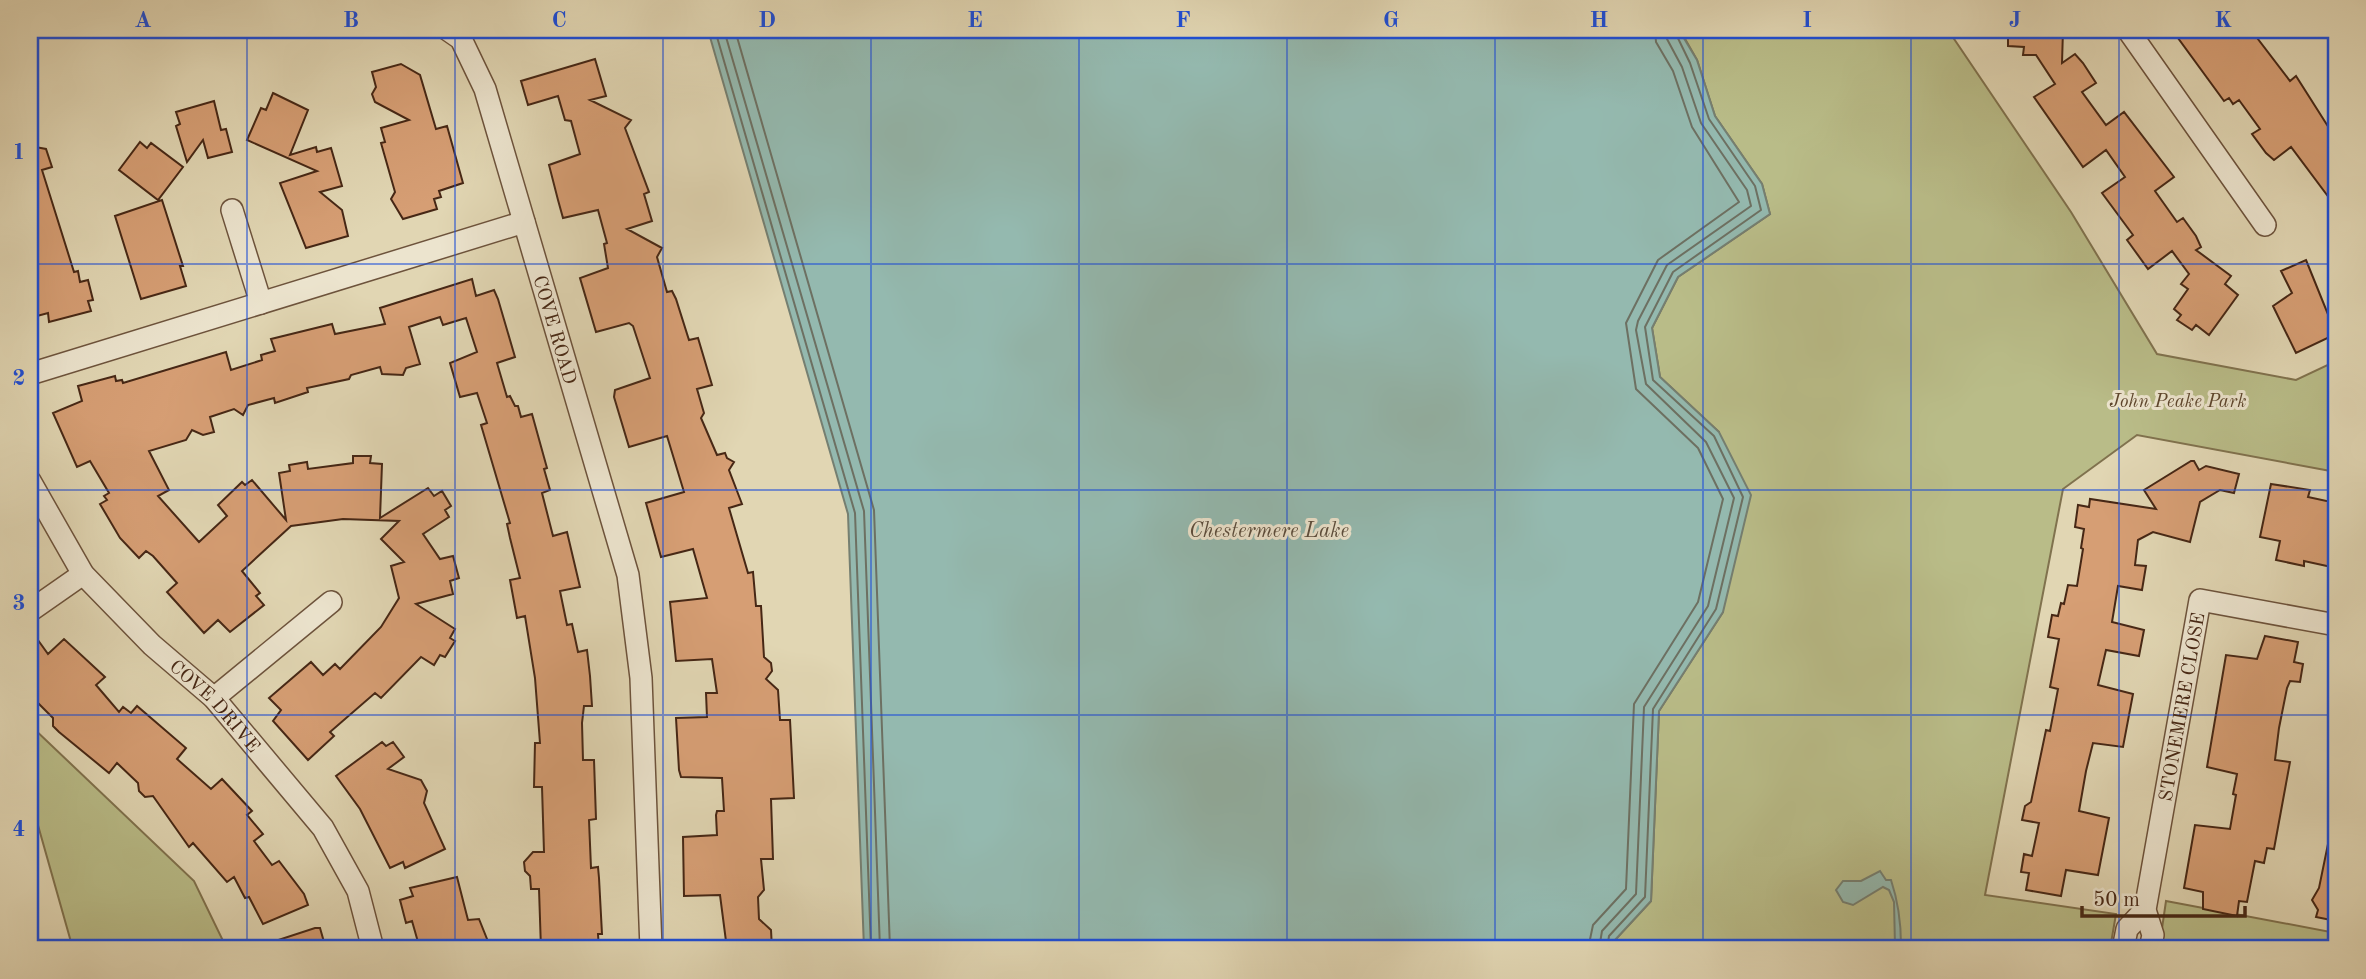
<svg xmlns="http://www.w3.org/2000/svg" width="2366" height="979" font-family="'Old Standard TT',serif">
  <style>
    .green { fill: #b9bc88; stroke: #80724e; stroke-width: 2 }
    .water { fill: #94b9af; stroke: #757f71; stroke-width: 2 }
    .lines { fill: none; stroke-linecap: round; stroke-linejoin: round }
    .shore { stroke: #6d7062; stroke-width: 2 }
    .stream { stroke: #757f71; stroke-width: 6 }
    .building { fill: #d69e74; stroke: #462715; stroke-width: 2 }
    .street-casing { stroke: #6d533c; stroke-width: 24 }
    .street { stroke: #ece4ce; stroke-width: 21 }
    .grid { fill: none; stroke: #1d4ed8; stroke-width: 2; stroke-opacity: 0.55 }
    .labels { text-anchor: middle; stroke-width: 6; stroke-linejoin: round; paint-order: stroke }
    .street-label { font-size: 19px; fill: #462715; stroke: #ece4ce }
    .park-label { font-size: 19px; font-style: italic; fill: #5d452c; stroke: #ece4ce }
    .water-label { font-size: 21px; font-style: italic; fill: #5a4c3c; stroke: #ece4ce }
    .neatline { fill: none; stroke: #1d4ed8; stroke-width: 2.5 }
    .grid-label { font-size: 23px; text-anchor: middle; font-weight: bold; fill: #1d4ed8 }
  </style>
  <rect width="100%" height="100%" fill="#e1d6b3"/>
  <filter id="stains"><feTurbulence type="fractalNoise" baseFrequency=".00286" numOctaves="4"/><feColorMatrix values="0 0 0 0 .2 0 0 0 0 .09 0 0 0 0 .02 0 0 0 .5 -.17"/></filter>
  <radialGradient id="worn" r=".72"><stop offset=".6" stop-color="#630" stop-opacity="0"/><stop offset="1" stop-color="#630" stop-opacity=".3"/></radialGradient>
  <path class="green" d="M 1680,30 L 1948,30 L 2071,212 L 2157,354 L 2296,380 L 2336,361 L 2336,472 L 2137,435 L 2063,489 L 1985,895 L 2116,914 L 2110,949 L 1614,949 L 1614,941 L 1651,901 L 1659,711 L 1723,612 L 1719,432 L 1660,377 L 1652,328 L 1678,277 L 1770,214 L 1762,184 L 1715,116 L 1697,60 Z
    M 30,725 L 194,881 L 227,949 L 73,949 L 30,797 Z
    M 2166,901 L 2336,933 L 2336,949 L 2159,949 Z"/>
  <path class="water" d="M 708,30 L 1679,30 L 1697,60 L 1715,116 L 1762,184 L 1770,214 L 1678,277 L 1652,328 L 1660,377 L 1719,432 L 1751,495 L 1723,612 L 1659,711 L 1651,901 L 1615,940 L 1614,949 L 864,949 L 848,514 Z
    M 1880,871 L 1886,880 L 1891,880 C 1898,901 1901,922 1901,945 L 1895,946 L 1894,902 L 1889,890 L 1883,887 L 1853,905 L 1843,902 L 1836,890 L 1843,881 L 1861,881 Z"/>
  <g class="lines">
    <path class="shore" d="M 715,30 L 855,513 L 871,949
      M 724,30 L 864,511 L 880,949
      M 735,30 L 874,510 L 890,949
      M 1588,949 L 1593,925 L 1626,889 L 1634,704 L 1698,602 L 1723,499 L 1698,448 L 1636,389 L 1626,323 L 1658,260 L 1739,202 L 1692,127 L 1673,71 L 1656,42 L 1655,30
      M 1599,949 L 1602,931 L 1636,894 L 1644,707 L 1708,606 L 1734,498 L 1706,442 L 1646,384 L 1636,330 L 1638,321 L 1667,265 L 1751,206 L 1747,190 L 1701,123 L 1682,67 L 1667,39 L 1665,30
      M 1607,949 L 1609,936 L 1645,897 L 1653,709 L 1716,609 L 1743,497 L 1714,436 L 1653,380 L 1645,327 L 1673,272 L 1761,210 L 1755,186 L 1709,119 L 1690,63 L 1674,30"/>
    <path class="stream" d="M 1898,946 L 1904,949"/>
  </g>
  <path class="building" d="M 2008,30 L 2063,30 L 2062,63 L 2075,54 L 2083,63 L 2096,83 L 2082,92 L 2106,125 L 2124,112 L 2174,177 L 2155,191 L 2177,222 L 2183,218 L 2196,236 L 2201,247 L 2196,250 L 2231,276 L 2225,284 L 2238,295 L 2209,335 L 2196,325 L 2192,330 L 2177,320 L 2181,315 L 2174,309 L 2188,289 L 2181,284 L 2189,274 L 2172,251 L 2148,269 L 2127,240 L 2133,235 L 2102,193 L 2125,177 L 2106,150 L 2083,167 L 2034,97 L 2055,84 L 2036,55 L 2023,55 L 2024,47 L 2008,46 Z
    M 2191,30 L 2251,30 L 2290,81 L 2296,76 L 2336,139 L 2336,207 L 2291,147 L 2274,160 L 2266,153 L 2252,134 L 2260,129 L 2239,100 L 2233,104 L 2229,98 L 2224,101 L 2178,38 Z
    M 595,59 L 606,96 L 590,100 L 631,120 L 625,128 L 649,192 L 644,194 L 652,221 L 627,229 L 662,248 L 657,257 L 667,292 L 672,291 L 676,299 L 689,340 L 698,338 L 712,385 L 697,389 L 704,413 L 701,418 L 717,455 L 725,453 L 727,458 L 734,462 L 729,470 L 742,504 L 729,508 L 748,573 L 753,572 L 756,606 L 761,606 L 764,657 L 771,663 L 772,671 L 766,679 L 778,690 L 780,720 L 790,720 L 794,798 L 771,799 L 773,859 L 761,859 L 764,890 L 758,897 L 759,919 L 771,930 L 772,949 L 727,949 L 720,895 L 684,896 L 683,837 L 717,835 L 716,815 L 717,811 L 724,811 L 722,778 L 681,777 L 679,770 L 676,718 L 707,717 L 706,693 L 717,693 L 712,659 L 676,661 L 670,602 L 707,598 L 693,549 L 661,557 L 646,503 L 684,492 L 667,436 L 629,447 L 614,397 L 615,390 L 650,378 L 633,326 L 629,323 L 596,332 L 580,278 L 608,268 L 604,244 L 607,243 L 598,210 L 563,218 L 558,200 L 549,165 L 580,154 L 571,121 L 565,120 L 558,96 L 528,105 L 521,81 Z
    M 401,64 L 420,75 L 436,129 L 447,126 L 463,183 L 439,191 L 441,197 L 434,199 L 437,209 L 403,219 L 391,199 L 395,192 L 381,143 L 385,142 L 381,128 L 409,120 L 375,102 L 372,94 L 376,87 L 372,72 Z
    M 273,93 L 308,110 L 290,155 L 316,147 L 317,152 L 331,148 L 342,186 L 320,192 L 342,210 L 348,236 L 306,248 L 280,183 L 317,171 L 247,140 L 261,108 L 266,110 Z
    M 214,101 L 221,130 L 226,129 L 232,152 L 208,158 L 203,140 L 187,162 L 176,126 L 180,124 L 176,112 Z
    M 34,142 L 35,147 L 46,149 L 52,167 L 42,170 L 74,272 L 78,271 L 80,282 L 88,280 L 93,300 L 88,301 L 91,311 L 49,322 L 48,313 L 37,316 L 35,309 L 30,310 L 30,143 Z
    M 140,142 L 147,148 L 151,143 L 183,167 L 158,200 L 119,170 Z
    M 162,200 L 183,266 L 180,266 L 186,286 L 141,299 L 115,216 Z
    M 2306,260 L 2336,334 L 2296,353 L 2273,306 L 2292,293 L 2281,271 Z
    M 472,279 L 476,296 L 494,290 L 498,299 L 515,357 L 497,363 L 507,397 L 510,396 L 515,406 L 518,406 L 521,417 L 532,414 L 547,468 L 544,469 L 550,490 L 542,493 L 553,536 L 567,532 L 580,587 L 560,591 L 567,625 L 572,624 L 578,652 L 587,650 L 590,676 L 592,706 L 584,706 L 582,723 L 583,760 L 594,760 L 596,819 L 589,820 L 591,868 L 598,867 L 599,878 L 602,934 L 598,934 L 599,949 L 541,949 L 539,889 L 531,889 L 530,876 L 525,871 L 524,862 L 533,852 L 544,852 L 542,787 L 534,787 L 535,743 L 540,743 L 535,678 L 525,616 L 517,618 L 510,580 L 520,578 L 510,538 L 507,524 L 510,523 L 481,425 L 487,423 L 477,393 L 460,397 L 450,363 L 477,352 L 466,318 L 443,325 L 440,317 L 409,327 L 420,364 L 406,368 L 403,375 L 382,374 L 380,367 L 351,375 L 349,379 L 307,388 L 308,392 L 275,403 L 274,398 L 248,405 L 243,415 L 234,409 L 210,417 L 214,432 L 203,435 L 192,430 L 186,440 L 149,451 L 169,490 L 158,496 L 199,542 L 227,516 L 218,505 L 242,482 L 245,485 L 252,480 L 286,520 L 279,473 L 290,471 L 289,465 L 307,462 L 308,469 L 353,463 L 353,456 L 371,456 L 370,463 L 382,464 L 380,518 L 428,488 L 434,496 L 442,491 L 451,506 L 445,510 L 449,517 L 423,534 L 440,559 L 453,556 L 459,578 L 450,581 L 453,594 L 416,604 L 455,629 L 450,638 L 455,641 L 445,657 L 440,655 L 434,665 L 421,657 L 381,698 L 375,693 L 330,732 L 334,736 L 308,760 L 273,721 L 281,710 L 269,698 L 311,662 L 323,675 L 335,664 L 340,669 L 381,627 L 399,598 L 391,566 L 404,562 L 381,539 L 399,521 L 343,519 L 291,526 L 242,571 L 260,593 L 256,596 L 264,605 L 230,632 L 218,620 L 204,633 L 167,592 L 177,583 L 153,556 L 146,551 L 139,558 L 120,538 L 100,504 L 107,500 L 104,496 L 109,493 L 90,461 L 77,467 L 53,413 L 82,401 L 78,386 L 115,376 L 116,381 L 122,380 L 123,383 L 226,352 L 231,370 L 262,360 L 261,355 L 275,351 L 271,339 L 332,324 L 335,334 L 385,324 L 380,308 Z
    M 2191,461 L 2194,461 L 2199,470 L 2206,466 L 2239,474 L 2234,493 L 2220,490 L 2200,502 L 2190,542 L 2153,532 L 2138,540 L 2135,565 L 2146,566 L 2142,590 L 2118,586 L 2112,622 L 2144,630 L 2139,656 L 2106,650 L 2098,685 L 2133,694 L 2123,747 L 2093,743 L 2086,771 L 2079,811 L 2109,818 L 2098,875 L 2066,870 L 2061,896 L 2026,890 L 2029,873 L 2021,872 L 2024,854 L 2032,856 L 2039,823 L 2022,820 L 2025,806 L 2031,802 L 2046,730 L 2050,731 L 2058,689 L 2050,687 L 2059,639 L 2048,637 L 2052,615 L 2058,616 L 2061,603 L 2064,604 L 2068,585 L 2077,586 L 2083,549 L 2081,548 L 2084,529 L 2075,527 L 2078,505 L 2089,507 L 2090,499 L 2156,509 L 2144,490 Z
    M 2271,484 L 2310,490 L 2308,497 L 2336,503 L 2336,568 L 2304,561 L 2304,566 L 2276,560 L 2280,541 L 2260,537 Z
    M 30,629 L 48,654 L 64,639 L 105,677 L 96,685 L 119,712 L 123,707 L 131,713 L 137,706 L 186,748 L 177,759 L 211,789 L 222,779 L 252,811 L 247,815 L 263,834 L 254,841 L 272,865 L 279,861 L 304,894 L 308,905 L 263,924 L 249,897 L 245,898 L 234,877 L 227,882 L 193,843 L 189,847 L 153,796 L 145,797 L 139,791 L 138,783 L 117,763 L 109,773 L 59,732 L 53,726 L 53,718 L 30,695 Z
    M 2265,636 L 2298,642 L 2294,662 L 2303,664 L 2300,682 L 2290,681 L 2287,688 L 2279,728 L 2275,760 L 2290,762 L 2274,849 L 2267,848 L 2264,863 L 2255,861 L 2247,902 L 2239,901 L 2237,916 L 2203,909 L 2203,892 L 2184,888 L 2195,825 L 2230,829 L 2236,795 L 2233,794 L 2237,774 L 2207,767 L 2226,655 L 2257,659 Z
    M 382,742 L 386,746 L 393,742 L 404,757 L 388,769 L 421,780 L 427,791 L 424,803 L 445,849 L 405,868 L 403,862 L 390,868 L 360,809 L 336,776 Z
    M 2328,844 L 2336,844 L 2336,921 L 2316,917 L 2318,910 L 2312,900 L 2319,888 Z
    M 457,877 L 468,920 L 479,919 L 491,949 L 420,949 L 412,921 L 406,923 L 400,900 L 413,896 L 410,888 Z
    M 315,928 L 320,928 L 326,949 L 260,949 L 260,946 Z"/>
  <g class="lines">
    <g class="street-casing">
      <g id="street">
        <path id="s1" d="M 448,30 L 461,39 L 485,89 L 628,575 L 641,678 L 651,949"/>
        <path d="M 2128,30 L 2265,225"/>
        <path d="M 232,210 L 261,303"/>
        <path d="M 30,374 L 524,222"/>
        <path id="s2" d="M 30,481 L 83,574 L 152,645 L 214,698 L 323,828 L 358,891 L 373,949"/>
        <path d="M 30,611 L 83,574"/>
        <path d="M 214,698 L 331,602"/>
        <path d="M 2123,949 L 2127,929 L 2145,910"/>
        <path id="s3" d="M 2150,949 L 2153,935 L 2145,910 L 2200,600 L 2336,625"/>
      </g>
    </g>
    <use href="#street" class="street"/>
  </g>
  <path class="grid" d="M 247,30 L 247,949M 455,30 L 455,949M 663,30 L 663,949M 871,30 L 871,949M 1079,30 L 1079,949M 1287,30 L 1287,949M 1495,30 L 1495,949M 1703,30 L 1703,949M 1911,30 L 1911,949M 2119,30 L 2119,949M 30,264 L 2336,264M 30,490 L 2336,490M 30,715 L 2336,715"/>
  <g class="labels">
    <g class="street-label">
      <text dy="7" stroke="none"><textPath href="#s1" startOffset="322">COVE ROAD</textPath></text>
      <text dy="7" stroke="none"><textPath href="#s2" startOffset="294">COVE DRIVE</textPath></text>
      <text dy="7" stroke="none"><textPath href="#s3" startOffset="247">STONEMERE CLOSE</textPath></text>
    </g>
    <g class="park-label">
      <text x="2178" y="407">John Peake Park</text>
    </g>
    <g class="water-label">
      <text x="1269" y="537">Chestermere Lake</text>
    </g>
  </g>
  <rect width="2366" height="979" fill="none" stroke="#e1d6b3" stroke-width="77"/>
  <path d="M2082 906v10h163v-10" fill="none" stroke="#462715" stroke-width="3.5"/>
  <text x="2093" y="906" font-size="21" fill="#462715" stroke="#ece4ce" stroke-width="5" paint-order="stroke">50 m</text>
  <rect x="38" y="38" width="2290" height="902" class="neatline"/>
  <g class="grid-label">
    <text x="143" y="27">A</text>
    <text x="351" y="27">B</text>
    <text x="559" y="27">C</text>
    <text x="767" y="27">D</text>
    <text x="975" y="27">E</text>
    <text x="1183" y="27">F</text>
    <text x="1391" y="27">G</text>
    <text x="1599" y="27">H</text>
    <text x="1807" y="27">I</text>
    <text x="2015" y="27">J</text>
    <text x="2223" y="27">K</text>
    <text x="19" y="159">1</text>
    <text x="19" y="385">2</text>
    <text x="19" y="610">3</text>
    <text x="19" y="836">4</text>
  </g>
  <rect width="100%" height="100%" filter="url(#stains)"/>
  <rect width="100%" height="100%" fill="url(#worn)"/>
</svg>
